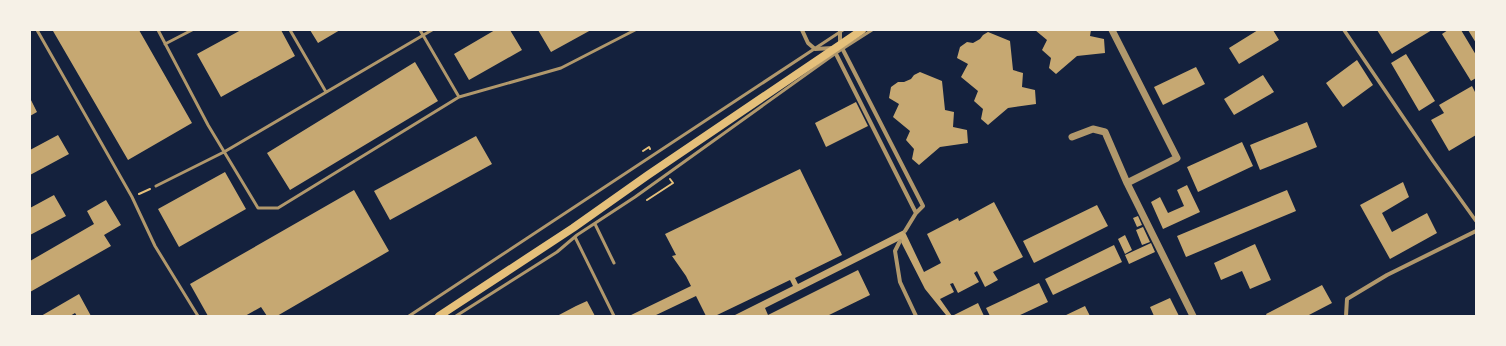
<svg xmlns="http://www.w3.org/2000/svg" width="1506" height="346" font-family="'Fira Sans',sans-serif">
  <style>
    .building { fill: #c6a872 }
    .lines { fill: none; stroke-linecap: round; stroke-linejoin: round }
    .path { stroke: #e5c07b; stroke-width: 2 }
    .service { stroke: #b1986c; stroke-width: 3 }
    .pedestrian { stroke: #b1986c; stroke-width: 3.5 }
    .minor { stroke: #b1986c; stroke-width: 4 }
    .tertiary { stroke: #b1986c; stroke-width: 7 }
    .secondary { stroke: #e5c07b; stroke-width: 8 }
  </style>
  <rect width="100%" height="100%" fill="#14213d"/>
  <path class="building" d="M 54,30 L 139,30 L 192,123 L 128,160 L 53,31 Z
    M 241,30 L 281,30 L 295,56 L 221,97 L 197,54 Z
    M 310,30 L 340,30 L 318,43 Z
    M 495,30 L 510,30 L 522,50 L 469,80 L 454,54 Z
    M 538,30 L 591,30 L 551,52 Z
    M 1035,30 L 1091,30 L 1090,36 L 1104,39 L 1105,53 L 1077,56 L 1056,74 L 1049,68 L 1051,58 L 1042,50 L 1047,40 Z
    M 1258,30 L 1273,30 L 1279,40 L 1239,64 L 1229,48 Z
    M 1377,30 L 1432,30 L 1392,54 Z
    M 1448,30 L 1461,30 L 1476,55 L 1476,78 L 1471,81 L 1442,34 Z
    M 1468,30 L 1476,30 L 1476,43 Z
    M 988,32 L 1010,41 L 1013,70 L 1023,73 L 1022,87 L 1035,90 L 1036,104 L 1008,108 L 988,125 L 981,119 L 983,109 L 974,101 L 978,91 L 961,77 L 968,64 L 957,58 L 960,47 L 967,42 L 973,43 L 980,39 L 983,35 Z
    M 1406,54 L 1435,101 L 1419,111 L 1391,63 Z
    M 1357,60 L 1373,85 L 1343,107 L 1326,83 Z
    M 415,62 L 438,101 L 290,190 L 267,153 Z
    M 1196,67 L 1205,84 L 1163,105 L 1154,87 Z
    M 920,72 L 942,81 L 945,110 L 954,112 L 953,127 L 967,130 L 968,143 L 940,147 L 919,165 L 912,159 L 914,149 L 906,140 L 910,131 L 893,117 L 899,104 L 889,98 L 891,87 L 898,82 L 904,82 L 911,79 L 914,75 Z
    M 1263,75 L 1274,92 L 1234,115 L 1224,99 Z
    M 1472,86 L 1476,94 L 1476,135 L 1449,151 L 1431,120 L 1444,113 L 1439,105 Z
    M 30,98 L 37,112 L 30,116 Z
    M 856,102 L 868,126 L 826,147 L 815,123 Z
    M 1307,122 L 1317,147 L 1260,170 L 1250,145 Z
    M 58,135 L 69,154 L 30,175 L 30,150 Z
    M 476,136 L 492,164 L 390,220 L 374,191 Z
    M 1242,142 L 1253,166 L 1198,192 L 1187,167 Z
    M 800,169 L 842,255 L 795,278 L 798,284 L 904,230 L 924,272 L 941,263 L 927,234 L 958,218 L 959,221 L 994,202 L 1023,257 L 993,272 L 998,280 L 985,287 L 977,271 L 974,273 L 979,282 L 958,293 L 953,283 L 950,284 L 954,292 L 940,299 L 952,316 L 978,303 L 984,316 L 944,316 L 946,315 L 925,289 L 900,240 L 765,308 L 768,315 L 858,270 L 870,295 L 827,316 L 733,316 L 793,286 L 790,280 L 715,316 L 706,316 L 696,296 L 654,316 L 629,316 L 691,286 L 686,276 L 672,256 L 676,255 L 665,234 Z
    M 225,172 L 246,209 L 179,247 L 158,209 Z
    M 1403,182 L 1409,197 L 1382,213 L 1392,232 L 1427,213 L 1437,233 L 1390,259 L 1360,205 Z
    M 1187,185 L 1200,212 L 1163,229 L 1151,202 L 1160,197 L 1168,213 L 1184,206 L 1177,190 Z
    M 354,190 L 389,251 L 277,316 L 267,316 L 261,307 L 245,316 L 208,316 L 190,284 Z
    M 1287,190 L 1296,211 L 1186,257 L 1177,236 Z
    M 54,195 L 66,216 L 30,235 L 30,208 Z
    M 106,200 L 121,225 L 104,235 L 111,246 L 30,292 L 30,261 L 94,224 L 87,211 Z
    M 1097,205 L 1108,226 L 1034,263 L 1023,241 Z
    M 1138,216 L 1142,225 L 1137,227 L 1133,218 Z
    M 1143,227 L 1150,242 L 1142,245 L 1136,230 Z
    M 1125,235 L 1132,250 L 1125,254 L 1118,239 Z
    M 1151,243 L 1155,252 L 1129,264 L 1125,255 Z
    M 1255,244 L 1271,280 L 1250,289 L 1242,271 L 1221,280 L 1214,263 Z
    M 1114,245 L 1122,262 L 1053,295 L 1045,279 Z
    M 1039,283 L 1048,302 L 1018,316 L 990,316 L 986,308 Z
    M 1322,285 L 1332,303 L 1307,316 L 1267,316 L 1266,314 Z
    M 79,294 L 91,316 L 77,316 L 75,313 L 70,316 L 41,316 Z
    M 1170,298 L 1179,316 L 1154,316 L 1150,307 Z
    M 587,301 L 595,316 L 557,316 L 576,306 Z
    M 1085,306 L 1090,316 L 1064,316 Z"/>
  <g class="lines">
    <path class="path" d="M 643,151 L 649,147 L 650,149
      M 139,194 L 150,189
      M 647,200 L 673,183 L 670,179"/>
    <path class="service" d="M 37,30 L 132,197 L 155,246 L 198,316
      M 158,30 L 208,125 L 258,208 L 278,208 L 459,97 L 561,68 L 635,30
      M 290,30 L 326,92
      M 420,30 L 459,97
      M 165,44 L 192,30
      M 156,186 L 224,152 L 432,30
      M 595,224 L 614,263
      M 575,237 L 614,316
      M 409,316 L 843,30
      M 456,316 L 557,252 L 577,235 L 635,197 L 836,53 L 872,30"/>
    <path class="pedestrian" d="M 1344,30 L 1433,161 L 1476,221"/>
    <path class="minor" d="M 802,30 L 808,43 L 815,49 L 833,48 L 916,213
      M 840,30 L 840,44 L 923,206 L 916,213 L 905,231
      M 900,241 L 895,251 L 900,282 L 916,316
      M 1346,316 L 1347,299 L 1387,275 L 1476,231"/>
    <path class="tertiary" d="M 1072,137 L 1093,129 L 1105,132 L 1127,183 L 1177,158 L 1112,30
      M 1127,183 L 1193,316"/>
    <path class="secondary" d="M 439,316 L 573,228 L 648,175 L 862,30"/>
  </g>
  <rect width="1506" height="346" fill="none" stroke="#f6f1e7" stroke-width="62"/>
</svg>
